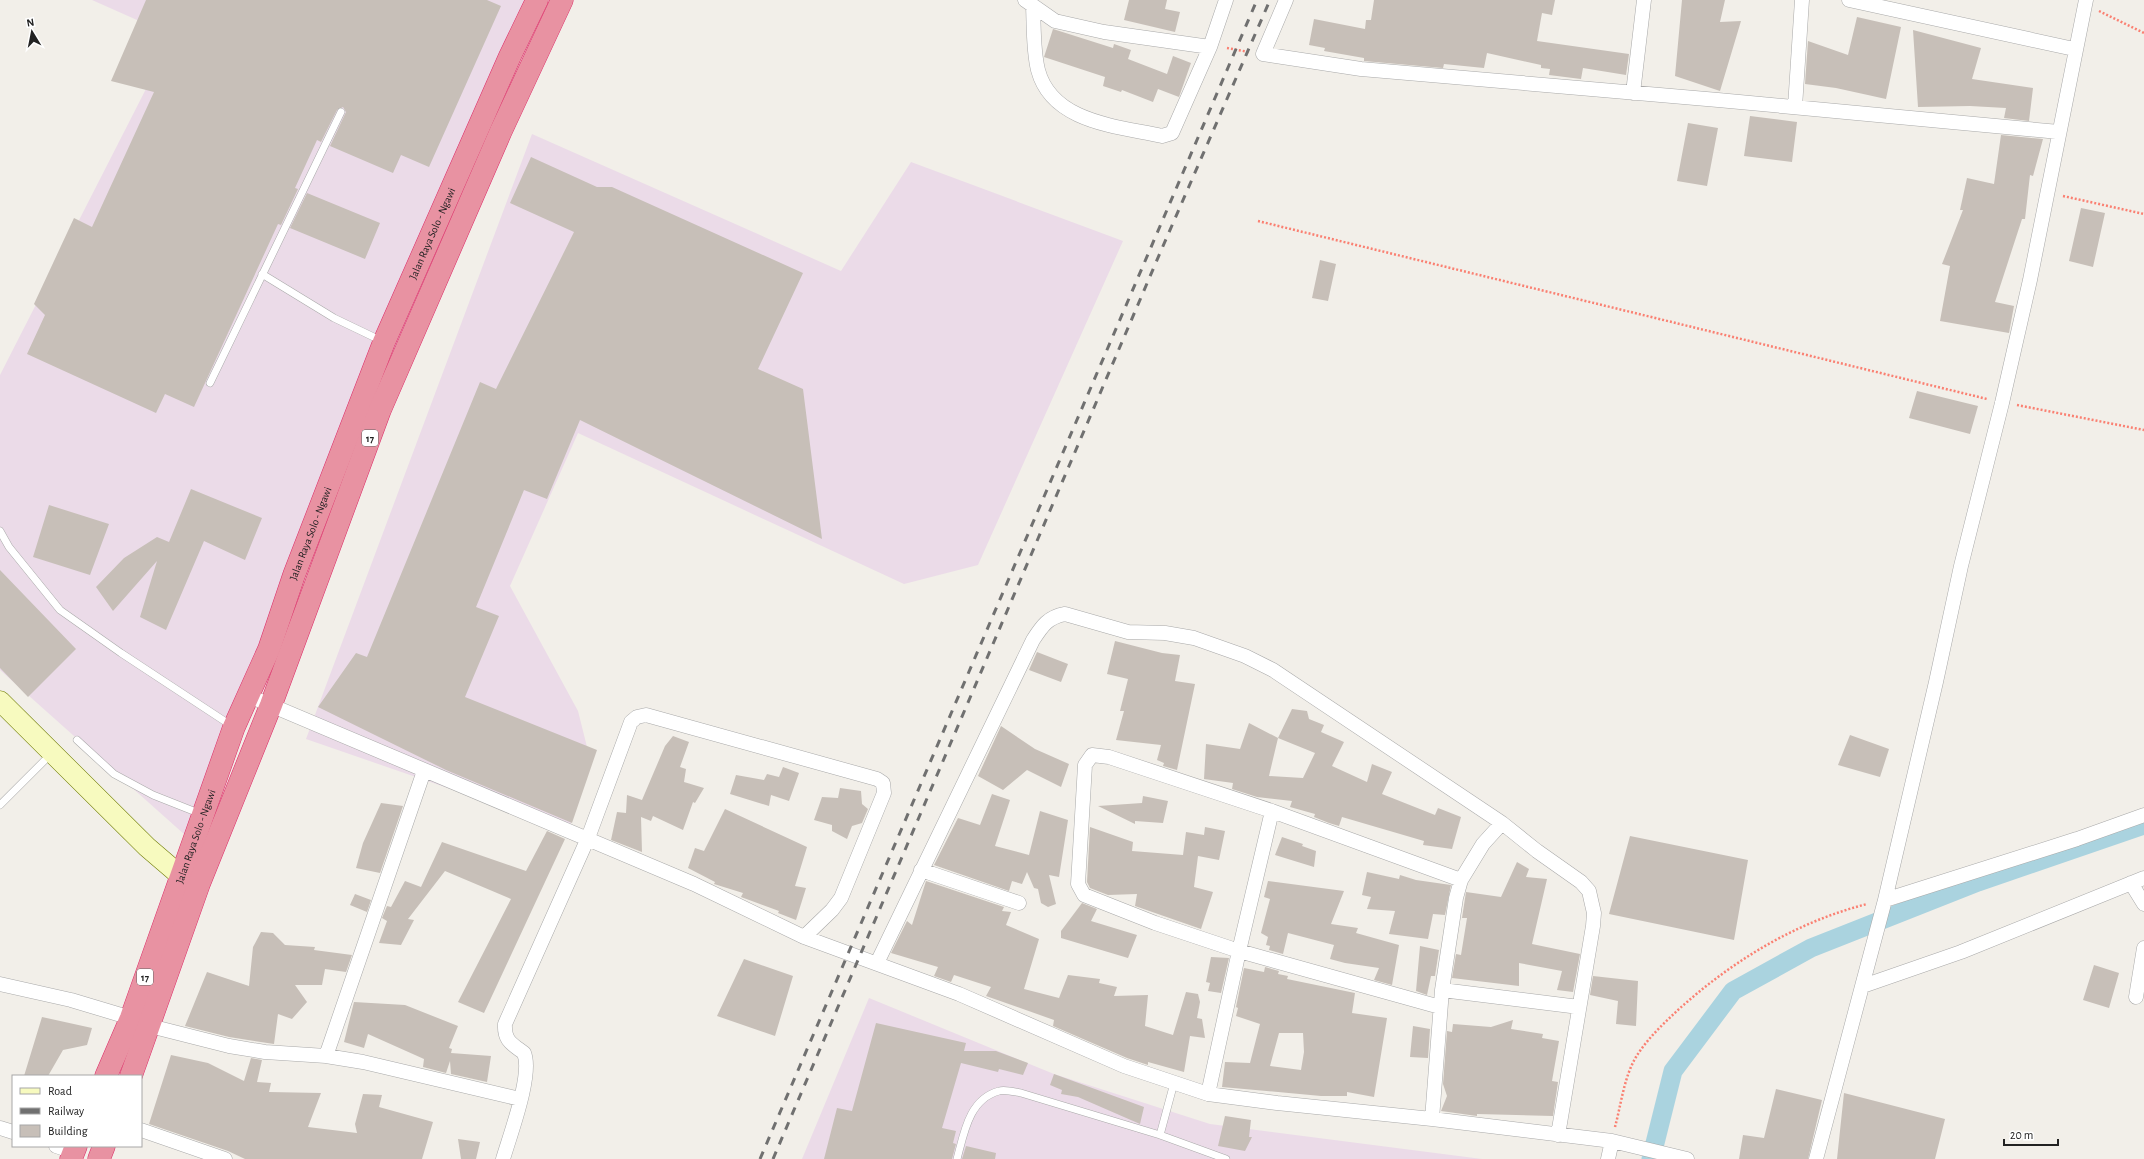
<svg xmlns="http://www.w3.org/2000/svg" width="2144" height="1159" font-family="'Alegreya Sans',sans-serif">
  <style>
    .industrial { fill: #ebdbe8 }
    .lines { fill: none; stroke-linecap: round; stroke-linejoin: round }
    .canal { stroke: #aad3df; stroke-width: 19 }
    .building { fill: #c7bfb8; fill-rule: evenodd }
    .lane-casing { stroke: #a9a9a9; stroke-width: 8 }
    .street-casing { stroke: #a9a9a9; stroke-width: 15 }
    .secondary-casing { stroke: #707d05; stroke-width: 21 }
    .highway-casing { stroke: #dc2a67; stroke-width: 23 }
    .path { stroke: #fa8072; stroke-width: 2.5; stroke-dasharray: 2 2; stroke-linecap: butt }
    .lane { stroke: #fff; stroke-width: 7 }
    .street { stroke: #fff; stroke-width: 14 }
    .secondary { stroke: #f7fabf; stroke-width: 20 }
    .highway { stroke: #e892a2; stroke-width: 22 }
    .rail { stroke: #707070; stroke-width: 3; stroke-dasharray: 8 8; stroke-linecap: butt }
    .labels { text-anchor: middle; stroke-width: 3; stroke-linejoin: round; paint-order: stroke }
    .shield { fill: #fff; stroke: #646464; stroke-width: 1 }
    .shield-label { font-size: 10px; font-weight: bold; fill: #222 }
    .street-label { font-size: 11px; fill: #222; stroke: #fff }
  </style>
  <rect width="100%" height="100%" fill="#f2efe9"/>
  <path class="industrial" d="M 92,0 L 542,0 L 194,843 L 0,670 L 0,375 L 173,36 Z
    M 532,134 L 841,271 L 911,162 L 1123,241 L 978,565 L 904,584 L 578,433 L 510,586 L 578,711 L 589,755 L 569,830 L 306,739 Z
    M 869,998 L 1054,1074 L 1210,1124 L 1482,1159 L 802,1159 Z"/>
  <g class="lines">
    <path class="canal" d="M 1651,1159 L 1673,1071 L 1733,991 L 1811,948 L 1978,882 L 2144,825"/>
  </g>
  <path class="building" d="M 146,0 L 487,0 L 501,6 L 429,167 L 401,155 L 393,173 L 330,146 L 346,112 L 343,107 L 337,110 L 321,142 L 317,140 L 295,188 L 298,189 L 281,225 L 278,224 L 194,407 L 165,394 L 156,413 L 27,354 L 45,315 L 34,304 L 74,218 L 92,227 L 154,92 L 111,81 Z
    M 1129,0 L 1167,0 L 1165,9 L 1180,12 L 1175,32 L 1124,20 Z
    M 1374,0 L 1555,0 L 1552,15 L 1542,13 L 1537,41 L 1629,54 L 1626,75 L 1583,68 L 1581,79 L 1549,75 L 1550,69 L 1541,68 L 1541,65 L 1487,53 L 1484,68 L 1444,64 L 1443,68 L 1364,61 L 1364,58 L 1324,51 L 1325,48 L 1309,45 L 1314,19 L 1365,29 L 1366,20 L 1371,20 Z
    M 1682,0 L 1725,0 L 1720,22 L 1741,21 L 1720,91 L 1675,76 Z
    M 1857,17 L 1901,27 L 1886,99 L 1836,88 L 1805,84 L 1808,41 L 1848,55 Z
    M 1053,29 L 1113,48 L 1114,44 L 1131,50 L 1128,59 L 1167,74 L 1173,56 L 1191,63 L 1179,97 L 1158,89 L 1153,102 L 1122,90 L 1121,92 L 1103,86 L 1105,77 L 1044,57 Z
    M 1913,30 L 1981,48 L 1972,79 L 2033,88 L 2029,121 L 2004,118 L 2006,108 L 1970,106 L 1918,107 Z
    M 1750,116 L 1797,122 L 1792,162 L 1744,156 Z
    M 1688,123 L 1718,128 L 1707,186 L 1677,181 Z
    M 2001,135 L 2043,139 L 2033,176 L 2030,175 L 2025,219 L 2022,219 L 1995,302 L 2014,306 L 2009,333 L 1940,321 L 1950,266 L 1942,264 L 1963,210 L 1960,210 L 1967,178 L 1994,184 Z
    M 531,157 L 597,187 L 612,187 L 803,273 L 758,369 L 803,389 L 822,539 L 580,420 L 547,499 L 524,490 L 476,607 L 499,616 L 465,697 L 597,750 L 572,823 L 446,770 L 318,707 L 356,653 L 367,657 L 480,382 L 496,389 L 574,232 L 510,203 Z
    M 307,193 L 380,223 L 365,259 L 290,228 Z
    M 2081,208 L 2105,213 L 2093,267 L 2069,261 Z
    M 1320,260 L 1336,264 L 1328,301 L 1312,298 Z
    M 1917,391 L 1978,406 L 1970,434 L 1909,418 Z
    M 191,489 L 262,518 L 245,560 L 204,541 L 166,630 L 140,617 L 157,561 L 113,611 L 96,587 L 124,558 L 157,537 L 169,542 Z
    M 49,505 L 109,524 L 90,575 L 33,557 Z
    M 0,570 L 76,649 L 28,697 L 0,668 Z
    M 1115,641 L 1162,653 L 1180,655 L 1175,681 L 1195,684 L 1177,770 L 1163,766 L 1164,763 L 1157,760 L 1161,745 L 1116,740 L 1124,711 L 1120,711 L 1128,679 L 1107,674 Z
    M 1037,652 L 1068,664 L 1061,682 L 1029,670 Z
    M 1292,709 L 1307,711 L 1309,719 L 1324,725 L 1321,732 L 1344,742 L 1332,766 L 1367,782 L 1372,764 L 1392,772 L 1382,794 L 1435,815 L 1438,808 L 1461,817 L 1452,849 L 1423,845 L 1424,841 L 1342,817 L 1339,826 L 1329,823 L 1314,817 L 1315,814 L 1290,807 L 1292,801 L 1257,797 L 1232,789 L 1233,783 L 1204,779 L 1206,744 L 1240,749 L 1249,723 L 1278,738 ZM 1278,738 L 1315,753 L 1303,778 L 1269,776 Z
    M 1001,726 L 1035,749 L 1069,764 L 1061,787 L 1027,770 L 1003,790 L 978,776 Z
    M 1850,735 L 1889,749 L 1880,777 L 1838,765 Z
    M 673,736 L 689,742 L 680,767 L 686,769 L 684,782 L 704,788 L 695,803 L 693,802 L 683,830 L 653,816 L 651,821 L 641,817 L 642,852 L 611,840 L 617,812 L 626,813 L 627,795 L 642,800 L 665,746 Z
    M 783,767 L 799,773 L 789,801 L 771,795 L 769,806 L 730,794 L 736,775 L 764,780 L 767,774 L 779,777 Z
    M 840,788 L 861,791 L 862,804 L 868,809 L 862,823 L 852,826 L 847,839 L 832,831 L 832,825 L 814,820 L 822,797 L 838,798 Z
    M 992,794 L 1010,800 L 995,846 L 1029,855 L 1040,811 L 1068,820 L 1059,877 L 1049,875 L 1056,904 L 1048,907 L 1041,903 L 1038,889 L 1034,888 L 1027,872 L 1022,884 L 1012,881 L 1009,891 L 934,865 L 958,818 L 980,825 Z
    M 1143,796 L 1168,801 L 1163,823 L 1135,821 L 1135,824 L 1098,806 L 1142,803 Z
    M 381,803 L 403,806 L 380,873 L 356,868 L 363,843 Z
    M 725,809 L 807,847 L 795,886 L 806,888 L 796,920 L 778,913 L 779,911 L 741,897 L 743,893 L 714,884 L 715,882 L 688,868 L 695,848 L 704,851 Z
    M 1090,827 L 1133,842 L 1132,851 L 1183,855 L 1186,832 L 1204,835 L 1205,827 L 1225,831 L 1219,860 L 1198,856 L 1194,887 L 1213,892 L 1201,929 L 1135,906 L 1137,894 L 1108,895 L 1090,888 L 1087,882 Z
    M 547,831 L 565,839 L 484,1013 L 458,1002 L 511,899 L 445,871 L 408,919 L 414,920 L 401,945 L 379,943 L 387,921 L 382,918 L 387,906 L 391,907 L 405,881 L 421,887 L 442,842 L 526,871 Z
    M 1630,836 L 1748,860 L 1734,940 L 1609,914 Z
    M 1282,837 L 1303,844 L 1302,846 L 1316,851 L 1314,867 L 1275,855 Z
    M 1517,862 L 1529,869 L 1526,877 L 1547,879 L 1532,944 L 1580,954 L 1573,992 L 1557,990 L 1562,971 L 1519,963 L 1519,986 L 1452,978 L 1456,954 L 1461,955 L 1467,918 L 1462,918 L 1466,892 L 1501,897 Z
    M 1367,872 L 1399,879 L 1400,875 L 1416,880 L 1451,885 L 1445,915 L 1433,914 L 1428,939 L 1389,934 L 1395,911 L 1367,909 L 1371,897 L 1362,895 Z
    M 926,881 L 1004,907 L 1002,911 L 1011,912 L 1006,925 L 1039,939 L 1024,989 L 1059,998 L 1068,975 L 1100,979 L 1099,983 L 1117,987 L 1114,996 L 1148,995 L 1145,1026 L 1173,1035 L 1186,992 L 1198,994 L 1200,1002 L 1197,1018 L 1202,1019 L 1205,1038 L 1190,1036 L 1184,1072 L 1148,1062 L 1148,1065 L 1127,1058 L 1053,1026 L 1054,1020 L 986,996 L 991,987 L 954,975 L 951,982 L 934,976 L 938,967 L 891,953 L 907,921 L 912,925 Z
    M 1268,881 L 1344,891 L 1331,924 L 1358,928 L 1356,933 L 1399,945 L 1392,985 L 1374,980 L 1379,968 L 1345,963 L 1330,959 L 1334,945 L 1288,933 L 1283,954 L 1269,950 L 1270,946 L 1266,945 L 1268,937 L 1261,933 L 1270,899 L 1264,897 Z
    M 355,894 L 371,900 L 367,912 L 350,905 Z
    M 1082,903 L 1097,909 L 1091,921 L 1137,935 L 1128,958 L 1061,938 L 1061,931 Z
    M 261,932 L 273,933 L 285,945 L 315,947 L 314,950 L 352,955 L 346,972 L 325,969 L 322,985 L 295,985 L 307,1002 L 292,1019 L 278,1014 L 274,1044 L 229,1037 L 185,1026 L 207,972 L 249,986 L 253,947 Z
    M 1420,946 L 1439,950 L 1435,976 L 1431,976 L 1427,995 L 1416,991 Z
    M 1211,957 L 1229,958 L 1221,993 L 1208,991 L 1210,983 L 1206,982 Z
    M 744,959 L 793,976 L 775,1036 L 717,1016 Z
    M 2094,965 L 2119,973 L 2109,1008 L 2083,1000 Z
    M 1265,967 L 1279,971 L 1278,974 L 1288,976 L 1287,979 L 1355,993 L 1352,1013 L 1387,1018 L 1374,1097 L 1347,1092 L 1347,1096 L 1321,1096 L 1222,1087 L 1225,1062 L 1250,1063 L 1260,1024 L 1236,1016 L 1238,1008 L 1236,1007 L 1244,968 L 1264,972 ZM 1279,1033 L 1303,1033 L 1304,1052 L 1301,1070 L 1270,1066 Z
    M 1593,976 L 1638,981 L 1636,1026 L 1616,1024 L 1618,1001 L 1590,995 Z
    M 354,1002 L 405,1005 L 458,1026 L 449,1048 L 452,1049 L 451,1053 L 491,1056 L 487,1082 L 451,1074 L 450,1061 L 446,1073 L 423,1067 L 424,1059 L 368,1034 L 364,1048 L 344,1042 Z
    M 42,1017 L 92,1028 L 87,1045 L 63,1050 L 48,1076 L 24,1076 Z
    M 1513,1020 L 1511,1029 L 1543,1034 L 1542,1038 L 1559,1041 L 1552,1081 L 1558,1082 L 1553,1116 L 1477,1114 L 1477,1116 L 1441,1111 L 1447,1096 L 1443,1084 L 1447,1031 L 1452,1032 L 1453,1024 L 1491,1027 Z
    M 876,1023 L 966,1043 L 964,1051 L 996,1051 L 1028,1063 L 1023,1075 L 999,1069 L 998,1072 L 961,1063 L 942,1128 L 956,1131 L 953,1143 L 956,1144 L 952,1159 L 824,1159 L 837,1108 L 852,1111 Z
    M 1413,1026 L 1430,1029 L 1428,1058 L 1410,1057 Z
    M 171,1055 L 208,1063 L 244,1081 L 251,1058 L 262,1060 L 257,1082 L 271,1083 L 269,1092 L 321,1093 L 308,1127 L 357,1133 L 355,1124 L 363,1094 L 382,1095 L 379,1107 L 433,1122 L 422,1159 L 245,1159 L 228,1151 L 149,1124 Z
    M 1054,1074 L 1144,1107 L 1140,1124 L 1078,1097 L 1061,1094 L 1062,1090 L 1050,1085 Z
    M 1776,1089 L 1822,1100 L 1808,1159 L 1739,1159 L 1743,1135 L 1764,1138 Z
    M 1844,1093 L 1945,1119 L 1935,1159 L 1837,1159 Z
    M 1225,1116 L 1251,1120 L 1249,1137 L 1252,1137 L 1245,1151 L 1218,1146 Z
    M 458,1139 L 480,1142 L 476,1159 L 461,1159 Z
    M 966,1146 L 996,1153 L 995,1159 L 962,1159 Z"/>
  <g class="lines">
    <g class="lane-casing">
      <path id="lane" d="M 262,274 L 334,318 L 382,341
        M 210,383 L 341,112
        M 0,531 L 9,547 L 60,610 L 121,653 L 232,726
        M 77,740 L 114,774 L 153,795 L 201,814
        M 0,805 L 51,754
        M 1160,1135 L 1174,1083
        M 957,1159 C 964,1133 969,1099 999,1091 C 1005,1089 1015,1092 1021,1093 L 1160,1135 L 1226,1159"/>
    </g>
    <g class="street-casing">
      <path id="street" d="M 1025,0 L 1055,21 L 1104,32 L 1210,47
        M 1286,0 L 1263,54 L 1361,69 L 1718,100 L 2059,132
        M 1849,0 L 2074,49
        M 1033,6 C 1034,27 1033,50 1038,70 C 1052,123 1118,126 1162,136 L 1172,133 L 1210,47 L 1226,0
        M 1633,93 L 1644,0
        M 1795,107 L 1802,0
        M 249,696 L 694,884 L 804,937 L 959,994 L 1124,1066 L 1208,1094 L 1277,1103 L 1432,1119 L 1612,1141 L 1687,1159
        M 921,870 L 1019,903
        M 2131,883 L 2144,904
        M 1885,900 L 2077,839 L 2144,815
        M 877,963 L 1033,640 C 1042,626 1048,617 1065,614 L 1128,632 L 1165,633 L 1194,638 L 1245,656 L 1273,670 L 1502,823 L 1537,851 L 1581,882 L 1589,891 L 1591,900 L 1594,913 L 1593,926 L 1558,1135
        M 0,984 L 71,1000 L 131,1018
        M 1863,986 L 1961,952 L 2144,878
        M 1442,990 L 1579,1007
        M 2136,997 L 2144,948
        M 1440,1007 L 1239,951 L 1155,923 L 1084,895 L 1078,884 L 1085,765 L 1092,755 L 1109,757 L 1272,811 L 1461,880
        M 150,1026 L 229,1046 L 265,1052 L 326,1056 L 363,1062 L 520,1099
        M 326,1056 L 424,771
        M 1208,1094 L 1239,951 L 1272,811
        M 1432,1119 L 1442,990 L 1456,898 L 1461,880 L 1483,844 L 1502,823
        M 0,1128 L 13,1132
        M 141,1130 L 225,1159
        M 56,1146 L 74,1152
        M 503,1159 C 510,1135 533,1074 524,1053 C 512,1044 504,1041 505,1024 L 588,838 L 631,722 L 637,717 L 646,715 L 877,779 L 883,783 L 884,793 L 841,898 L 832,910 L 804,937
        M 1608,1159 L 1612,1141
        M 1816,1159 L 1885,900 L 1936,682 L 1961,566 L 2002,403 L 2030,280 L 2086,0"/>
    </g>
    <g class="secondary-casing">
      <path id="secondary" d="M 0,701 L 147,847 L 182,877 L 196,883"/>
    </g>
    <g class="highway-casing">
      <g id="highway">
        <path id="s1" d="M 106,1076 L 131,1018 L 234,727 L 269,649 L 294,575 L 384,342 L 510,56 L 537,0"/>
        <path d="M 131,1076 L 199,884 L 271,705 L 380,410 L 501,131 L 562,0"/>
        <path d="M 71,1159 L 76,1146"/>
        <path d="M 99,1159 L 104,1146"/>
      </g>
    </g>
    <path class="path" d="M 2099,11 L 2144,33
      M 1227,48 L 1249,52
      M 2063,196 L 2144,214
      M 1258,221 L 1987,399
      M 2017,405 L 2144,430
      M 1615,1127 C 1621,1105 1624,1077 1636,1057 C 1647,1039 1663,1024 1678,1010 C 1732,961 1796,922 1867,904"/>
    <use href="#lane" class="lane"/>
    <use href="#street" class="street"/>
    <use href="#secondary" class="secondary"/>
    <use href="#highway" class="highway"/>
    <path class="rail" d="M 760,1159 L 1257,0
      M 773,1159 L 1160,253 L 1270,0"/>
  </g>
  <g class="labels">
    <g class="shield">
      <rect x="362" y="430" width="16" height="16" rx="3"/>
      <rect x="137" y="969" width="16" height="16" rx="3"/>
    </g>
    <g class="shield-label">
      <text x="370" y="442">17</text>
      <text x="145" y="981">17</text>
    </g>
    <g class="street-label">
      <text dy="4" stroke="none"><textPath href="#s1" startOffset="904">Jalan Raya Solo - Ngawi</textPath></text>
      <text dy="4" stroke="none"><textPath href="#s1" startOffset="580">Jalan Raya Solo - Ngawi</textPath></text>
      <text dy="4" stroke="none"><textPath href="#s1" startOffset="256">Jalan Raya Solo - Ngawi</textPath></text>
    </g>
  </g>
  <rect x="12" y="1075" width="130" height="72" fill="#ffffff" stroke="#a7a7a7"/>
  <rect x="20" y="1088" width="20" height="6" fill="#f7fabf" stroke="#a7a7a7"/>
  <text x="48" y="1095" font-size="12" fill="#222222">Road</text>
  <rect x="20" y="1108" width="20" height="6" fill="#707070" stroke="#a7a7a7"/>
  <text x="48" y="1115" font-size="12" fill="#222222">Railway</text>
  <rect x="20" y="1125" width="20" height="12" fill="#c7bfb8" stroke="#a7a7a7"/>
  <text x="48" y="1135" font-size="12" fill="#222222">Building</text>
  <g transform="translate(32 32) rotate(350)" stroke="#ffffff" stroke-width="3" paint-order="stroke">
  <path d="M0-3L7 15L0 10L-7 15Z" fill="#222222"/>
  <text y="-6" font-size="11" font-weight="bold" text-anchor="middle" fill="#222222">N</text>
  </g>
  <path d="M2004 1139v6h54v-6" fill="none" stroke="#222222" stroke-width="2"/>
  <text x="2010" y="1139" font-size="12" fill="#222222" stroke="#ffffff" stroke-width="3" paint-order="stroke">20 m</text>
</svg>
